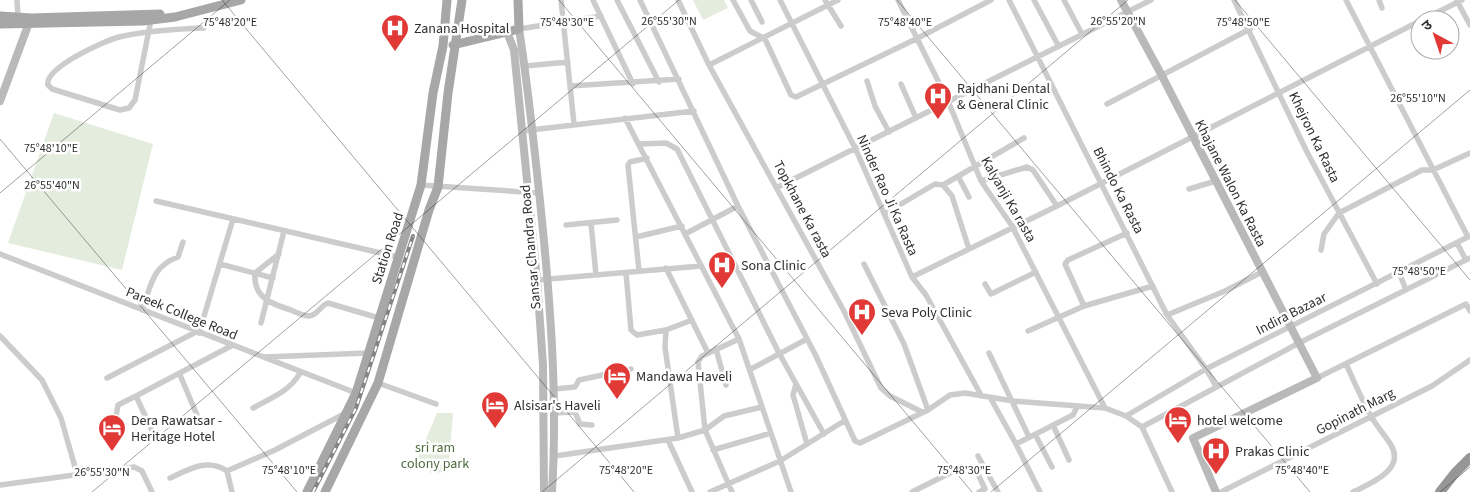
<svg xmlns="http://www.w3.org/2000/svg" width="1470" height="492" font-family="'Source Sans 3','Noto Sans Devanagari',sans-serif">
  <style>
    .green { fill: #e3ecdd }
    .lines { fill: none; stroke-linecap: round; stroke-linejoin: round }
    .street { stroke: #ccc; stroke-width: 5.5 }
    .secondary { stroke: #b9b9b9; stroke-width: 8 }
    .primary { stroke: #a7a7a7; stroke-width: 9 }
    .highway { stroke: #969696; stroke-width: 10 }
    .rail-casing { stroke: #848484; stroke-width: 4 }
    .rail { stroke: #fff; stroke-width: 2; stroke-dasharray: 5.5; stroke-linecap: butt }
    .ticks { fill: none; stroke: #2f2f2f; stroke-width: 1; stroke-opacity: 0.45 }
    .labels { text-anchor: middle; stroke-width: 5; stroke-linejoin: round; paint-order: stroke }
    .poi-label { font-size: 14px; fill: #2f2f2f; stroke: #fff; text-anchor: start }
    .street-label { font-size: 14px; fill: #2f2f2f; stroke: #fff }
    .park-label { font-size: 14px; fill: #4e6a3d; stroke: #fff }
    .ticks-label { font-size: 12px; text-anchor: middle; fill: #2f2f2f; stroke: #fff; stroke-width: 5; stroke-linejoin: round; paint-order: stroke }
  </style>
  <rect width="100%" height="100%" fill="#fff"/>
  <path class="green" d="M 693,0 L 724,0 L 728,8 L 703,20 Z
    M 54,113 L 153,144 L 122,270 L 8,243 Z
    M 437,413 L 453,413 L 448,472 L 431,473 L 418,458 Z"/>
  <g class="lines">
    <path class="street" d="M 17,0 L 18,17
      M 561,0 L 574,124
      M 593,0 L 633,84
      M 617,0 L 659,82
      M 640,0 L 738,206 L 816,356 L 855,441 L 860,443 L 928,410 L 950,395 L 965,393 L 1013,401 L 1105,408 L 1126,416 L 1142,427 L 1172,492
      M 678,0 L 709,65 L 845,313 L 881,388 L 890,396 L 922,412
      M 733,0 L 750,31 L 765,39 L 791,95 L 796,97 L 916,39 L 991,0
      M 751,0 L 762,22
      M 780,0 L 856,150 L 912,277 L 926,295 L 981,395
      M 825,0 L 841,26
      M 898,0 L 948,101 L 981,181 L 1012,226 L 1105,408
      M 1009,0 L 1167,315 L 1206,369 L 1216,386
      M 1034,0 L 1058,45
      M 1064,0 L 1082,34
      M 1234,0 L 1306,150 L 1377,284
      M 1346,0 L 1468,237
      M 1379,0 L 1382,8
      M 1457,1 L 1470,25
      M 151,20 L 135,100 L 129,108 L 120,110 L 52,89 L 48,85 C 44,68 104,41 119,37 C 144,31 178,29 204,28
      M 1422,20 L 1462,0
      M 519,29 L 601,16
      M 709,65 L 838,0
      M 525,66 L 568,62
      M 867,81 L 875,106 L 889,132
      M 901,84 L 916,118
      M 570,86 L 679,79
      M 1107,104 L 1250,29
      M 625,118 L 739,339 L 791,492
      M 522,131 L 694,111
      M 640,144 L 666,143 L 677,149 L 779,353 L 824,434
      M 958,176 L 969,197
      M 981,181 L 1027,167 L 1033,170 L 1057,206
      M 421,185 L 539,193
      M 943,185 L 952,196 L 969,249
      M 778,187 L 1151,0
      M 1189,189 L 1216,181
      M 156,201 L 398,257
      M 884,214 L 935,184 L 943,185 L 1024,138
      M 591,223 L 596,275
      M 566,225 L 617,220
      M 685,234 L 738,206
      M 636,237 L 682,226
      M 1457,243 L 1466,260
      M 1321,250 L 1324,234 L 1339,213 L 1422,170 L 1433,170 L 1470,153
      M 0,254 L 356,393
      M 279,254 L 255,273 C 253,297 271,304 291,310 C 296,312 303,316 309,316 C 317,316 320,306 328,303 L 379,318
      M 220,264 L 273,278
      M 864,264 L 904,344 L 928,410
      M 666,268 L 708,353
      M 639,271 L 628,165 L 630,162 L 647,158
      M 1399,272 L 1406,290
      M 626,273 L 631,330 L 637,335 L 666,330 L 692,320
      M 912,277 L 1057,206 L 1420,21
      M 537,280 L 701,266
      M 985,284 L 991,294 L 1036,272
      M 1084,306 L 1065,264 L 1068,260 L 1127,233
      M 142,310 C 151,286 152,266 178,257 L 183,242
      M 1167,315 L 1225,291 L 1262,272
      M 261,323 L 284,231
      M 666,330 L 665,347 L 678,438
      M 1028,331 L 1084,306 L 1153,286
      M 199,333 L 233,219
      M 0,336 L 42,380 L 61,418 L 77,474
      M 716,349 L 726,385
      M 989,353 L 1029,437
      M 264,357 L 369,353
      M 1346,364 C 1354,381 1362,400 1371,416 C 1377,427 1385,435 1391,445 C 1406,470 1369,484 1353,492
      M 751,369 L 807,339
      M 180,375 L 197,415
      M 107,378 L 196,332
      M 1317,378 L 1466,304 L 1470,311
      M 378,383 L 436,404
      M 796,384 L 793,395 L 807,444
      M 554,389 L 575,387 L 579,380 L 631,369
      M 991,399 L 1016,444 L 1073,415 L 1077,407
      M 253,408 C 271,398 290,391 300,373
      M 553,413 L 575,412 L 580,424 L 592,425
      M 1126,416 L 1206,369 L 1470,236
      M 108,425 L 116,416 L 118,405 L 136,396
      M 1053,425 L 1069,460
      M 1142,427 L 1299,343 L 1470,258
      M 1035,434 L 1052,467
      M 156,439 L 136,396 L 231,346
      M 668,440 L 692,492
      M 1016,444 L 1040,492
      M 713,450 L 771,433
      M 555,456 L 678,438 L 705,430 L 724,416 L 762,407
      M 978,456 L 998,492
      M 227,471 L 275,450 L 344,414
      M 170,478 C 190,469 207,458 227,471 L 232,492
      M 0,485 L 134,467 L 142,471 L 152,492
      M 710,492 L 780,461 L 844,421
      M 732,492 L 705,430 L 698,362 L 702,356 L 739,339
      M 912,492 L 960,468 L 969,467 L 977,472 L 985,489 L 979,492
      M 1221,492 L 1432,386 L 1470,360"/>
    <path class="secondary" d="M 1121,0 L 1161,74 L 1317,378 L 1193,438 L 1216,492
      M 519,29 C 528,86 534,144 540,201 C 550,298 558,395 552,492
      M 507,32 L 514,50 L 537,280 L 543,365 L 544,492
      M 0,101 L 30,20"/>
    <path class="primary" d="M 0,16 L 31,18 L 160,14
      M 0,24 L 143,21 L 175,17 L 241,0
      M 453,45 L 519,29 L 518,0
      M 307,492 L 356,393 L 421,185 L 433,93 L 443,46 L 447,0
      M 325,492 L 378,383 L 429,210 L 438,187 L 448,93 L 462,0"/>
    <path class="highway" d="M 1440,492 L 1455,473 L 1470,458"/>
    <g class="rail-casing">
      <path id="rail" d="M 313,492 L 356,408 L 413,236"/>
    </g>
    <use href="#rail" class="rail"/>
  </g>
  <path class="ticks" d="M 222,0 L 634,492M 559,0 L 972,492M 897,0 L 1310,492M 1235,0 L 1470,280M 0,139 L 297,492M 0,193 L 230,0M 92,492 L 679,0M 542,492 L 1128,0M 991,492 L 1470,90M 1440,492 L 1470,467"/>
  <defs>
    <g id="hospital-pin" transform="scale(1.4375)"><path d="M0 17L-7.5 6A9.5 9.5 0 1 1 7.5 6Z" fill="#e13936" stroke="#fff"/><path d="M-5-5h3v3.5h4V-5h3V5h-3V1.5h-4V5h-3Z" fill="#fff"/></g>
    <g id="hotel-pin" transform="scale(1.4375)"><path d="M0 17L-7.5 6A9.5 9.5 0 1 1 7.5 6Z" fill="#e13936" stroke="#fff"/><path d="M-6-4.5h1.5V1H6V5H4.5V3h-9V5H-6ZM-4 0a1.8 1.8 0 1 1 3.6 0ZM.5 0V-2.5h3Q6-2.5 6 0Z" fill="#fff"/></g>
  </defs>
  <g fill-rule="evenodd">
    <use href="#hospital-pin" x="395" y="28"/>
    <use href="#hospital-pin" x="938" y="96"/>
    <use href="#hospital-pin" x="722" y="265"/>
    <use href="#hospital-pin" x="862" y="312"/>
    <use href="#hotel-pin" x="617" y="376"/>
    <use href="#hotel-pin" x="495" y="405"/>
    <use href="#hotel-pin" x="1178" y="420"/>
    <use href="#hotel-pin" x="112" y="428"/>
    <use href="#hospital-pin" x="1216" y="451"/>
  </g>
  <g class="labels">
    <g class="poi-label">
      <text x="414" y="33">Zanana Hospital</text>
      <text x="957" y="93">Rajdhani Dental<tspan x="957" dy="16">&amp; General Clinic</tspan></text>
      <text x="741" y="270">Sona Clinic</text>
      <text x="881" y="317">Seva Poly Clinic</text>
      <text x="636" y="381">Mandawa Haveli</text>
      <text x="514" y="410">Alsisar's Haveli</text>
      <text x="131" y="425">Dera Rawatsar -<tspan x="131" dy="16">Heritage Hotel</tspan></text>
      <text x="1197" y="425">hotel welcome</text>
      <text x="1235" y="456">Prakas Clinic</text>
    </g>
    <g class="street-label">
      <text transform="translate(1315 137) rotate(64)" y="5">Khejron Ka Rasta</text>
      <text transform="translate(1231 183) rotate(63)" y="5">Khajane Walon Ka Rasta</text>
      <text transform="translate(1119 190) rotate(63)" y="5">Bhindo Ka Rasta</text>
      <text transform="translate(888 195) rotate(66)" y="5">Ninder Rao Ji Ka Rasta</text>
      <text transform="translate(1009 199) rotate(60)" y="5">Kalyanji Ka rasta</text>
      <text transform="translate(803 209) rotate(62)" y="5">Topkhane Ka rasta</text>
      <text transform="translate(530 247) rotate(-95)" y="5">Sansar Chandra Road</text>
      <text transform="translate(387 248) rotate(-72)" y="5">Station Road</text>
      <text transform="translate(182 313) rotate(22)" y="5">Pareek College Road</text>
      <text transform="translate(1291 313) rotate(-27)" y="5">Indira Bazaar</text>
      <text transform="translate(1355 411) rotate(-27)" y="5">Gopinath Marg</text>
    </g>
    <g class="park-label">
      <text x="435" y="452">sri ram<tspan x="435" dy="16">colony park</tspan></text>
    </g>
  </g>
  <g class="ticks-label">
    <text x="669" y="25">26°55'30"N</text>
    <text x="1118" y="25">26°55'20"N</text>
    <text x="230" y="26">75°48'20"E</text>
    <text x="567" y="26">75°48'30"E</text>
    <text x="905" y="26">75°48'40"E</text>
    <text x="1243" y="26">75°48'50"E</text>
    <text x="1418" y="102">26°55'10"N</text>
    <text x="51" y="152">75°48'10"E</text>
    <text x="52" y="189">26°55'40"N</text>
    <text x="1419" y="275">75°48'50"E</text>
    <text x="289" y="474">75°48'10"E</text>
    <text x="626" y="474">75°48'20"E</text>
    <text x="964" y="474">75°48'30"E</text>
    <text x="1302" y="474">75°48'40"E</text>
    <text x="102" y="476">26°55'30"N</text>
  </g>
  <g transform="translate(1435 35) rotate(320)"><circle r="24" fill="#ffffff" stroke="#acacac"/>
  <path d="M0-4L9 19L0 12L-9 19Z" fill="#e13936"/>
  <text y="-8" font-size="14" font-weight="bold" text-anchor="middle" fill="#2f2f2f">उ</text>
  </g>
</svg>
